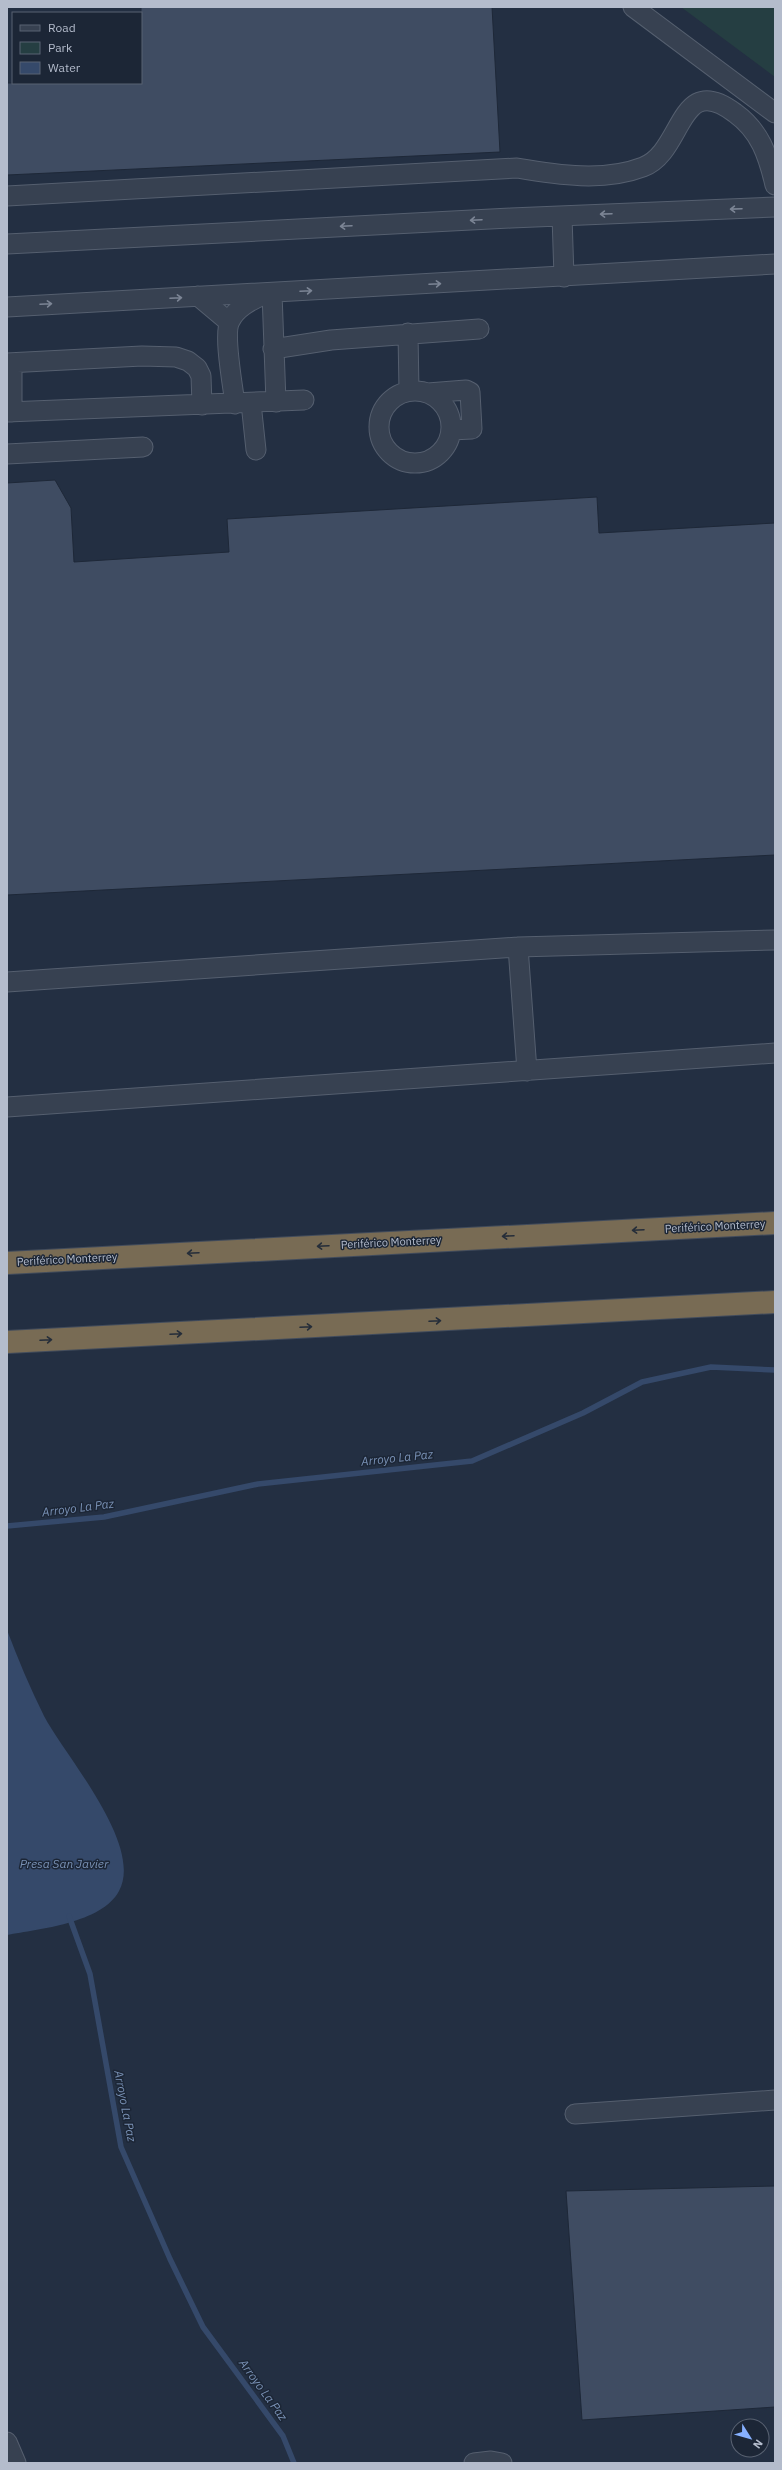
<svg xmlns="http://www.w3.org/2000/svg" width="782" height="2470" font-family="'IBM Plex Sans',sans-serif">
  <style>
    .green { fill: #253e42 }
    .water { fill: #35496a }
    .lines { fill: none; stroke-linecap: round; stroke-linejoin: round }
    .stream { stroke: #35496a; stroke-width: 5.5 }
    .building { fill: #3f4c62; stroke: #1e2838 }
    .minor-casing { stroke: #555f6f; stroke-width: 21 }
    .highway-casing { stroke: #424c5c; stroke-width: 24 }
    .minor { stroke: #374151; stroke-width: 19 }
    .highway { stroke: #786b54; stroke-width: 22 }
    .oneway { stroke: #7c8595 }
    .oneway2 { stroke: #252d39 }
    .labels { text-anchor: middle; stroke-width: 3; stroke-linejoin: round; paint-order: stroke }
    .street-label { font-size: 11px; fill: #b4bccc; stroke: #1c2636 }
    .water-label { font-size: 12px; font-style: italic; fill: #7991b5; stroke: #1c2636 }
  </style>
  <rect width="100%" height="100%" fill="#232f42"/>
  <path class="green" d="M 681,7 L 775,7 L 775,77 Z"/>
  <path class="water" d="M 7,1630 C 18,1659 30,1688 44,1716 C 65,1756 144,1845 119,1891 C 102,1923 39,1929 7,1935 Z"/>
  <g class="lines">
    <path class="stream" d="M 7,1526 L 104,1517 L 258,1484 L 472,1461 L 583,1413 L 642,1382 L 711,1367 L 775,1370
      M 69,1916 L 90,1974 L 121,2147 L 170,2259 L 203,2327 L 283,2436 L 294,2463"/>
  </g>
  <path class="building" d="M 141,7 L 492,7 L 500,152 L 7,175 L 7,83 L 141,83 Z
    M 55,480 L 71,508 L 74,562 L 229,552 L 227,519 L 597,497 L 599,533 L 775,523 L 775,855 L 7,895 L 7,483 Z
    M 775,2186 L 775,2407 L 582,2420 L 566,2191 Z"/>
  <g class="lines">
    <g class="minor-casing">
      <path id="minor" d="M 633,7 L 775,113
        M 7,196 L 517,168 C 558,175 604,182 643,167 C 684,152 678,70 735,113 C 760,131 768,155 775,185
        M 562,216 L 564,277
        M 7,244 L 511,218 L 775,207
        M 272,293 L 276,402
        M 198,296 L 229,322
        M 7,307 L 775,264
        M 408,333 L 409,391
        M 273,349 L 331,340 L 479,329
        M 7,363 L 142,356 L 176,357 L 188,361 L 197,368 L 201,376 L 202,405
        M379 427a36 36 0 1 1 72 0a36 36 0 1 1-72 0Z
        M 428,393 L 466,390 L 470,392 L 472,429 L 451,430
        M 251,403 L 256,450
        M 235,404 C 233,387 223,334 230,321 C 236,308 250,301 263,295
        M 7,412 L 304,400
        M 12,412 L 12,363
        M 7,454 L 143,447
        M 518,947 L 527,1071
        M 7,982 L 518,947 L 775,940
        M 7,1107 L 775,1053
        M 575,2114 L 775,2100
        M 7,2442 L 16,2463
        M 474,2463 L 491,2461 L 502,2463"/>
    </g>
    <g class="highway-casing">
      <path id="highway" d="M 7,1263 L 775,1223
        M 7,1342 L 775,1302"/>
    </g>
    <use href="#minor" class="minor"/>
    <use href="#highway" class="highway"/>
  </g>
  <defs><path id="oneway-shaft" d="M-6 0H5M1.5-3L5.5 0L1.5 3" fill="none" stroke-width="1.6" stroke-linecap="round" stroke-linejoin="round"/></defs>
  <g class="oneway">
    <use href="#oneway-shaft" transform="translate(736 209) rotate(178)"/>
    <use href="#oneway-shaft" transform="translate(606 214) rotate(178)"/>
    <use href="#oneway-shaft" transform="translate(476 220) rotate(177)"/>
    <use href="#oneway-shaft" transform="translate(346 226) rotate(177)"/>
    <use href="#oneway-shaft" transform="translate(435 284) rotate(-3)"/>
    <use href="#oneway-shaft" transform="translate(306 291) rotate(-3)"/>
    <use href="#oneway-shaft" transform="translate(176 298) rotate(-3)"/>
    <use href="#oneway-shaft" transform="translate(46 304) rotate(-3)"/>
  </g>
  <g class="oneway2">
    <use href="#oneway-shaft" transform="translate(638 1230) rotate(177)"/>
    <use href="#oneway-shaft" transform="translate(508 1236) rotate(177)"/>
    <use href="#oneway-shaft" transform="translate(323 1246) rotate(177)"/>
    <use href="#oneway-shaft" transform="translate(193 1253) rotate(177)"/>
    <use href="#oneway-shaft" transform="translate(435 1321) rotate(-3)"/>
    <use href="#oneway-shaft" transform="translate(306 1327) rotate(-3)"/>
    <use href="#oneway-shaft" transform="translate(176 1334) rotate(-3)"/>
    <use href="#oneway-shaft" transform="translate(46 1340) rotate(-3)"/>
  </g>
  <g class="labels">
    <g class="street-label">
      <text transform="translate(715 1226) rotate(-3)" y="4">Periférico Monterrey</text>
      <text transform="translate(391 1242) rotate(-3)" y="4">Periférico Monterrey</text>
      <text transform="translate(67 1259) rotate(-3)" y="4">Periférico Monterrey</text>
    </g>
    <g class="water-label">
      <text transform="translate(397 1458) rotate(-6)" y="4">Arroyo La Paz</text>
      <text transform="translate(78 1508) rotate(-7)" y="4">Arroyo La Paz</text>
      <text x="64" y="1868">Presa San Javier</text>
      <text transform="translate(125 2106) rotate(79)" y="4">Arroyo La Paz</text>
      <text transform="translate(263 2390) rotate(54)" y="4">Arroyo La Paz</text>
    </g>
  </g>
  <rect width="782" height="2470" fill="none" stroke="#b4bccc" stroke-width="16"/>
  <rect x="12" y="12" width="130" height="72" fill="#1c2636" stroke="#596272"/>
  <rect x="20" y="25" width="20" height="6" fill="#374151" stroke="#596272"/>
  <text x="48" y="32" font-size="12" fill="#b4bccc">Road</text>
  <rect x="20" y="42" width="20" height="12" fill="#253e42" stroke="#596272"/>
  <text x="48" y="52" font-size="12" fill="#b4bccc">Park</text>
  <rect x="20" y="62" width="20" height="12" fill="#35496a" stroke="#596272"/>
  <text x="48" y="72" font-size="12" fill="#b4bccc">Water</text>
  <g transform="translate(750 2438) rotate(127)"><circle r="19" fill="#1c2636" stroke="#596272"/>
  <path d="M0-3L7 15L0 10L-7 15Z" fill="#86b0ff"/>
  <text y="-6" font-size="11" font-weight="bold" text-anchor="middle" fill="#b4bccc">N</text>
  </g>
</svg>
